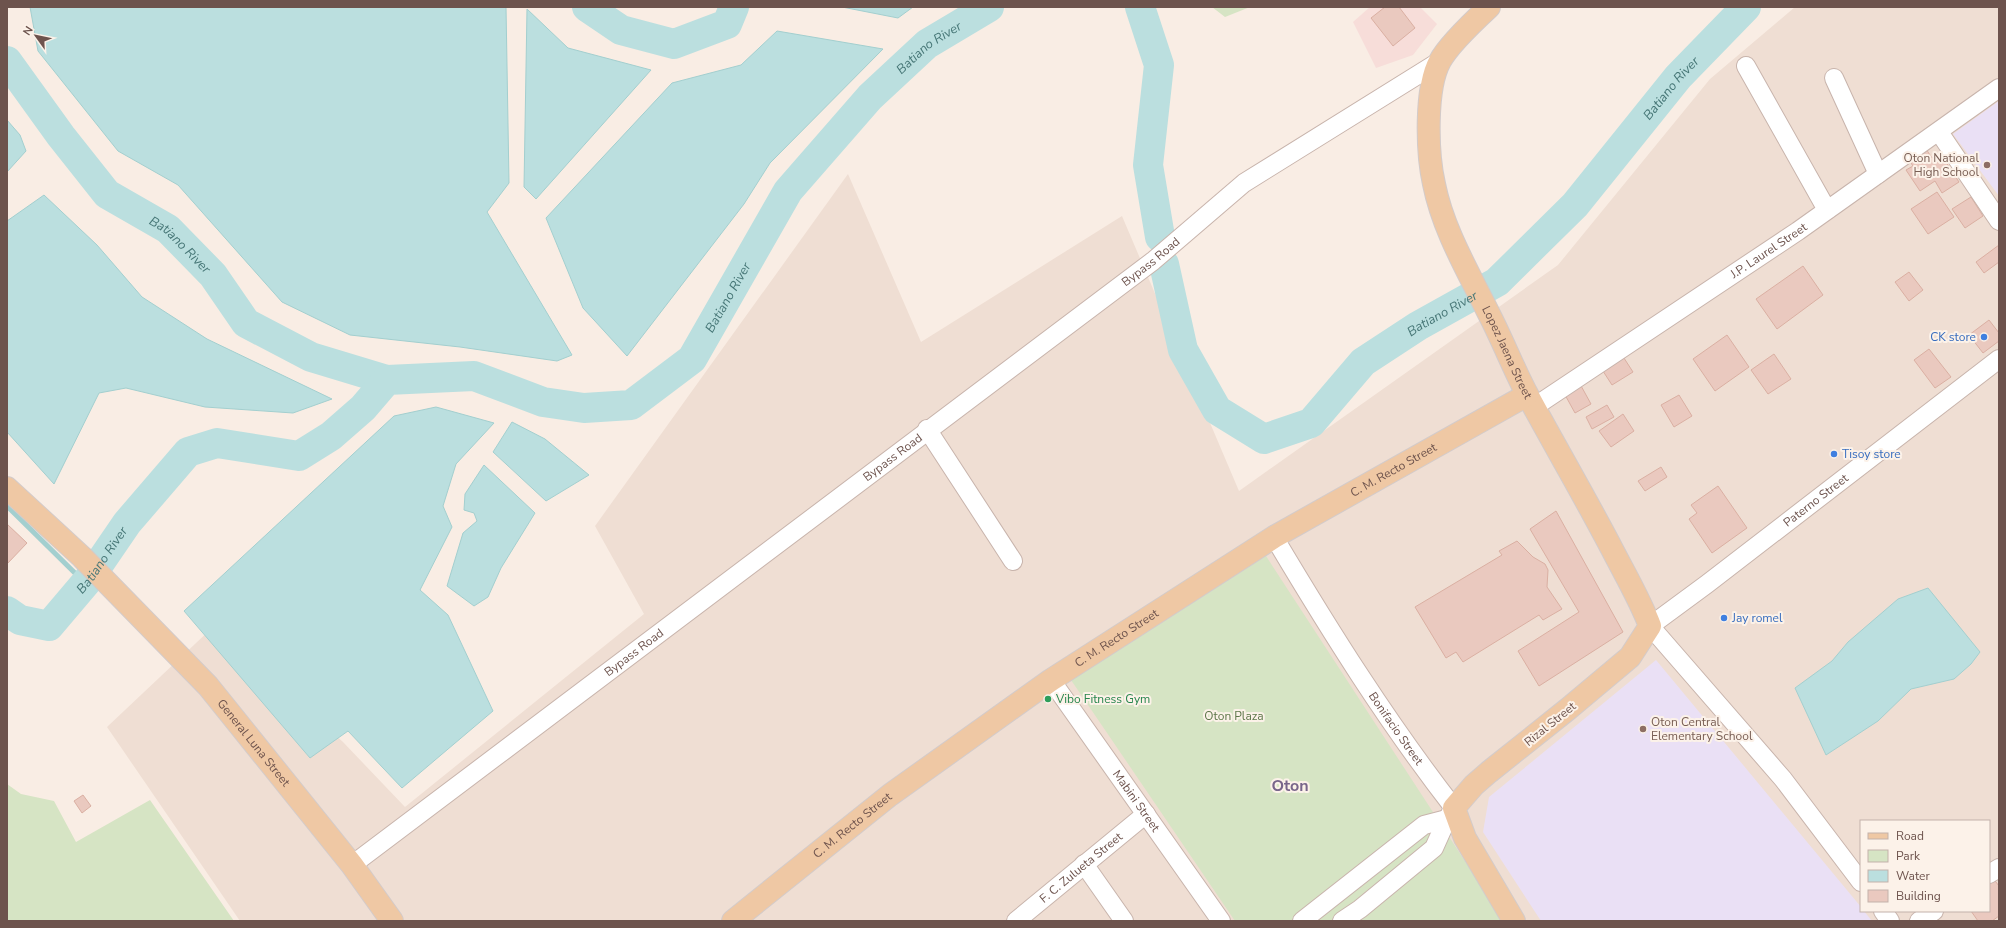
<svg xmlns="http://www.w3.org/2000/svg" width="2006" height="928" font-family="'Nunito Sans',sans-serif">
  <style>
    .residential { fill: #efded3; fill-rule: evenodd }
    .commercial { fill: #f7ddd9 }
    .education { fill: #eae0f5 }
    .green { fill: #d6e4c4 }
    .water { fill: #bbdfdf; stroke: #a3cfcf }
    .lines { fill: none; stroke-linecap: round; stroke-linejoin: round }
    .stream { stroke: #a3cfcf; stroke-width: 5 }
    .river { stroke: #bbdfdf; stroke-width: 30 }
    .building { fill: #eac9bf; stroke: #daafa2 }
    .minor-casing { stroke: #c8b4ac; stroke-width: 20 }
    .major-casing { stroke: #d3cbca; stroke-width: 24 }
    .minor { stroke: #fff; stroke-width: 18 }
    .major { stroke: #efc8a4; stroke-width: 22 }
    .education-dot { fill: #8d6e63; stroke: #fcf2e9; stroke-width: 1.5 }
    .shop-dot { fill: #3f7fe0; stroke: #fcf2e9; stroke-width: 1.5 }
    .leisure-dot { fill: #2e9e5b; stroke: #fcf2e9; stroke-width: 1.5 }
    .labels { text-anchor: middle; stroke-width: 4; stroke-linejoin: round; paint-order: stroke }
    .education-label { font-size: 12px; fill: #785e54; stroke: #fcf2e9; text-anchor: end }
    .street-label { font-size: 12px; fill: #6d534d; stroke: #fcf2e9 }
    .shop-label { font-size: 12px; fill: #366cbe; stroke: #fcf2e9; text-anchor: start }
    .leisure-label { font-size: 12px; fill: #27864d; stroke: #fcf2e9; text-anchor: start }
    .park-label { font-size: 12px; fill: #5e774a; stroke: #fcf2e9 }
    .water-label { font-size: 13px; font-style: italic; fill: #477777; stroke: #fcf2e9 }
    .district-label { font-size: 16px; font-weight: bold; fill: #78658a; stroke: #fcf2e9 }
  </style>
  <rect width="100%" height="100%" fill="#f9ede4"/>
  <path class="residential" d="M 1795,7 L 1999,7 L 1999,921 L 240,921 L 107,727 L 213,627 L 343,742 L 405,807 L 644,614 L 595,526 L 848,174 L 921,342 L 1122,216 L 1239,491 L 1558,265 L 1710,79 ZM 1861,821 L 1989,821 L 1989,911 L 1861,911 Z"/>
  <path class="commercial" d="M 1370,7 L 1420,7 L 1437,24 L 1413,55 L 1376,68 L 1353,22 Z"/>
  <path class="education" d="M 1999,101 L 1999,196 L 1953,134 Z
    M 1656,660 L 1861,907 L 1861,911 L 1864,911 L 1872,921 L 1541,921 L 1483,832 L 1489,797 Z"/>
  <path class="green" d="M 1212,7 L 1250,7 L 1225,17 Z
    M 1266,556 L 1504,921 L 1235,921 L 1071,680 Z
    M 7,784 L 21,794 L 54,801 L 76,842 L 150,800 L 234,921 L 7,921 Z"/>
  <path class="water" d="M 30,7 L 506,7 L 509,183 L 487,212 L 572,355 L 557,361 L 460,347 L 350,335 L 282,302 L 178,185 L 118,151 L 38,51 Z
    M 842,7 L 913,7 L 898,18 Z
    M 527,9 L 568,48 L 651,70 L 536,199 L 524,187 Z
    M 777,31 L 883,49 L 770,163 L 744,204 L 627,356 L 583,308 L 546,218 L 672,83 L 741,65 Z
    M 7,120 L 20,135 L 26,151 L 7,172 Z
    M 44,195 L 97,245 L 142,297 L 207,339 L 332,399 L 293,413 L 205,407 L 126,388 L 99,393 L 54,484 L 7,432 L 7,221 Z
    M 436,407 L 494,423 L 456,464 L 443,506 L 452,527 L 420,590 L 448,615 L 493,711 L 402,788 L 348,731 L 310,758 L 184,611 L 394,416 Z
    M 512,422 L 545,439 L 589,475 L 546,501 L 493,452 Z
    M 484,465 L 535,513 L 501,568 L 488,597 L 474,606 L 447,586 L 463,533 L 477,521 L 474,513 L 464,510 L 465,494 Z
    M 1928,588 L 1980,652 L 1971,664 L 1954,679 L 1911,689 L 1878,721 L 1826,755 L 1795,688 L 1832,661 L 1848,642 L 1898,599 Z"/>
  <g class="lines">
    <path class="stream" d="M 7,69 L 24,86
      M 7,506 L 85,583"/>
    <g class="river">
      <path d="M 587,7 L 621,30 L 674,44 L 727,24 L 734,7"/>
      <path d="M 1140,7 L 1159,65 L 1148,165 L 1160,237"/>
      <path id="s1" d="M 7,61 L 61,136 L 107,194 L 168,229 L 213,275 L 246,323 L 311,357 L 387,380"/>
      <path id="s2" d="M 1164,264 L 1183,350 L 1217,410 L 1264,439 L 1311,423 L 1363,362 L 1418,326 L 1497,282 L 1575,205 L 1678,77 L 1746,7"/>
      <path id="s3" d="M 7,611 L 20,620 L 49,626 L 88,580 L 127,523 L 188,452 L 217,443 L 299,456 L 331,436 L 363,408 L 387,380 L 474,376 L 543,402 L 584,408 L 631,405 L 692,359 L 788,191 L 870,97 L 927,44 L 989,7"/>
    </g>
  </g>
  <path class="building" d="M 1385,7 L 1399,7 L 1415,28 L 1393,46 L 1371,18 Z
    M 1926,149 L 1932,158 L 1940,153 L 1959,182 L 1942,193 L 1935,181 L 1920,191 L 1906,170 L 1913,166 L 1909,160 Z
    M 1937,192 L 1954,217 L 1928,234 L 1911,209 Z
    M 1971,197 L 1983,216 L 1965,228 L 1952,209 Z
    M 1999,245 L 1999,262 L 1984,273 L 1976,262 Z
    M 1803,266 L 1823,295 L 1777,329 L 1756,299 Z
    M 1909,272 L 1923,290 L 1909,301 L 1895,282 Z
    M 1989,320 L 1999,333 L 1999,341 L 1983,353 L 1969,335 Z
    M 1727,335 L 1749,367 L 1715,391 L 1693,359 Z
    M 1929,349 L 1951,377 L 1935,388 L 1914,360 Z
    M 1774,354 L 1791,379 L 1768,394 L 1751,370 Z
    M 1622,355 L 1633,372 L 1612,385 L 1601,368 Z
    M 1580,384 L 1591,404 L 1575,413 L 1564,393 Z
    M 1679,395 L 1692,416 L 1674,427 L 1661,405 Z
    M 1607,405 L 1614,417 L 1592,429 L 1586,417 Z
    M 1623,414 L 1634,431 L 1611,447 L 1599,431 Z
    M 1661,467 L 1667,477 L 1645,491 L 1638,481 Z
    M 1718,486 L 1747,528 L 1712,553 L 1689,519 L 1697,513 L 1691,505 Z
    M 1556,511 L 1623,632 L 1539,686 L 1518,651 L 1579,612 L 1530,529 Z
    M 7,524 L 27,543 L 7,564 Z
    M 1517,541 L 1533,557 L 1545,564 L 1548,570 L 1547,587 L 1562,609 L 1543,620 L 1539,615 L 1463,662 L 1456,652 L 1446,658 L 1415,607 L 1502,555 L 1499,551 Z
    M 83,795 L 91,806 L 82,813 L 74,801 Z
    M 1992,877 L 1999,886 L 1999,916 L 1992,921 L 1978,921 L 1971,911 L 1989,911 L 1989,879 Z"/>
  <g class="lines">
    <g class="minor-casing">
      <g id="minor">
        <path d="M 1746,66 L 1827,210"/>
        <path d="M 1834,78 L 1878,174"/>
        <path d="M 1939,132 L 1999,221"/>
        <path id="s4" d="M 1534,407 L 1798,231 L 1999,88"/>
        <path d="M 927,429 L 1013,561"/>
        <path id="s5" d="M 1274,537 C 1330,631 1387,722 1454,808 L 1447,819 L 1434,848 L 1360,909 L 1342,921"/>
        <path id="s6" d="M 1051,680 L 1221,921"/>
        <path d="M 1084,864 L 1124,921"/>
        <path id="s7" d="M 352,865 L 1153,261 L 1244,183 L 1440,61"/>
        <path d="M 1989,874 L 1999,868"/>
        <path id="s8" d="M 1861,882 L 1783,779 L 1650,626 L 1707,584 L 1999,359"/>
        <path d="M 1883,911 L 1890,921"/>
        <path id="s9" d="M 1016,921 L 1146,814"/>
        <path d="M 1302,921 L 1424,825 L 1447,819"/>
        <path d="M 1919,921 L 1934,911"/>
      </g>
    </g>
    <g class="major-casing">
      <g id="major">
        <path id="s10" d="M 1489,7 C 1475,20 1449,44 1440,61 C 1425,88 1427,153 1434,184 C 1443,230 1469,273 1489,314 C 1503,341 1514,370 1528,396 C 1556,448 1586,499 1613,551 C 1626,576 1640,600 1650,626 L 1630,657 L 1568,709 L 1489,772 L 1474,785 L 1454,808 L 1465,838 L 1514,921"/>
        <path id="s11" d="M 7,488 L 82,557 L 208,686 L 352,865 L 392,921"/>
        <path id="s12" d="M 733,921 L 890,795 L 1051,680 L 1274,537 L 1527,395"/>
      </g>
    </g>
    <use href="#minor" class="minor"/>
    <use href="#major" class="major"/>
  </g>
  <g class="education-dot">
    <circle cx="1987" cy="165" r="4"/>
    <circle cx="1643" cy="729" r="4"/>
  </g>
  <g class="shop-dot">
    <circle cx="1984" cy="337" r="4"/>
    <circle cx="1834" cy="454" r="4"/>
    <circle cx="1724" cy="618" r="4"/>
  </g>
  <circle class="leisure-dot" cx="1048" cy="699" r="4"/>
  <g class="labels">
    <g class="education-label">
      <text x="1979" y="162">Oton National<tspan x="1979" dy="14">High School</tspan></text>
      <text x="1651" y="726" text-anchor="start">Oton Central<tspan x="1651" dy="14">Elementary School</tspan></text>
    </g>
    <g class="street-label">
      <text dy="4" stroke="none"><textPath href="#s4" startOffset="282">J.P. Laurel Street</textPath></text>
      <text dy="4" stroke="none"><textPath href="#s7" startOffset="1001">Bypass Road</textPath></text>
      <text dy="4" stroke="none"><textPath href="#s10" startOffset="382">Lopez Jaena Street</textPath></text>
      <text dy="4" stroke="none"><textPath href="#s7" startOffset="677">Bypass Road</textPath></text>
      <text dy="4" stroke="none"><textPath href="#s12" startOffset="801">C. M. Recto Street</textPath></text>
      <text dy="4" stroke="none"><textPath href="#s8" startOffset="540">Paterno Street</textPath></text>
      <text dy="4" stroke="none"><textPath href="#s12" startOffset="477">C. M. Recto Street</textPath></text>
      <text dy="4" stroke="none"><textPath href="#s7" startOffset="353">Bypass Road</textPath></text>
      <text transform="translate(1550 724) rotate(-39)" y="4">Rizal Street</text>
      <text dy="4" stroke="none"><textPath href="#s5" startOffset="227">Bonifacio Street</textPath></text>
      <text dy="4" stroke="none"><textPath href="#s11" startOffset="355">General Luna Street</textPath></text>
      <text dy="4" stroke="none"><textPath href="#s6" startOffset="148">Mabini Street</textPath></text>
      <text dy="4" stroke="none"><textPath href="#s12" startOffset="153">C. M. Recto Street</textPath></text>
      <text dy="4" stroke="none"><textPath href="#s9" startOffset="84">F. C. Zulueta Street</textPath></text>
    </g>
    <g class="shop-label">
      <text x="1976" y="341" text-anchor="end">CK store</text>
      <text x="1842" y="458">Tisoy store</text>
      <text x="1732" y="622">Jay romel</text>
    </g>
    <g class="leisure-label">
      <text x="1056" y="703">Vibo Fitness Gym</text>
    </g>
    <g class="park-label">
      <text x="1234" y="720">Oton Plaza</text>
    </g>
    <g class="water-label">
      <text dy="5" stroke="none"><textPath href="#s3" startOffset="1220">Batiano River</textPath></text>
      <text dy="5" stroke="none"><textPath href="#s2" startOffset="759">Batiano River</textPath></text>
      <text dy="5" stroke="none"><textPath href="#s1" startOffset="256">Batiano River</textPath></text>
      <text dy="5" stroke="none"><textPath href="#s3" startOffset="896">Batiano River</textPath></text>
      <text dy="5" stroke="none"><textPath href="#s2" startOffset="435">Batiano River</textPath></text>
      <text dy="5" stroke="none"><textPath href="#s3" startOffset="130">Batiano River</textPath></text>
    </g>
    <g class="district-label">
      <text x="1290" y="791">Oton</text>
    </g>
  </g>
  <rect width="2006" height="928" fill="none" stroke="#6d534d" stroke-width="16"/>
  <rect x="1860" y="820" width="130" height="92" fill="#fcf2e9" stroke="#c3b2ab"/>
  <rect x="1868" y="833" width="20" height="6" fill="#efc8a4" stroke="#c3b2ab"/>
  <text x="1896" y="840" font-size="12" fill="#6d534d">Road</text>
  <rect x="1868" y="850" width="20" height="12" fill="#d6e4c4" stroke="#c3b2ab"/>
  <text x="1896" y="860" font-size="12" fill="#6d534d">Park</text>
  <rect x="1868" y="870" width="20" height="12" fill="#bbdfdf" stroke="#c3b2ab"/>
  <text x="1896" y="880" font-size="12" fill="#6d534d">Water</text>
  <rect x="1868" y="890" width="20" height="12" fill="#eac9bf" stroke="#c3b2ab"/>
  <text x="1896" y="900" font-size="12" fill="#6d534d">Building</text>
  <g transform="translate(36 36) rotate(303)" stroke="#fcf2e9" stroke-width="3" paint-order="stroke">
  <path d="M0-3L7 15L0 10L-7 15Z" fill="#6d534d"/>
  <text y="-6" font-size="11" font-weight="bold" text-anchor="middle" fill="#6d534d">N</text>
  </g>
</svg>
